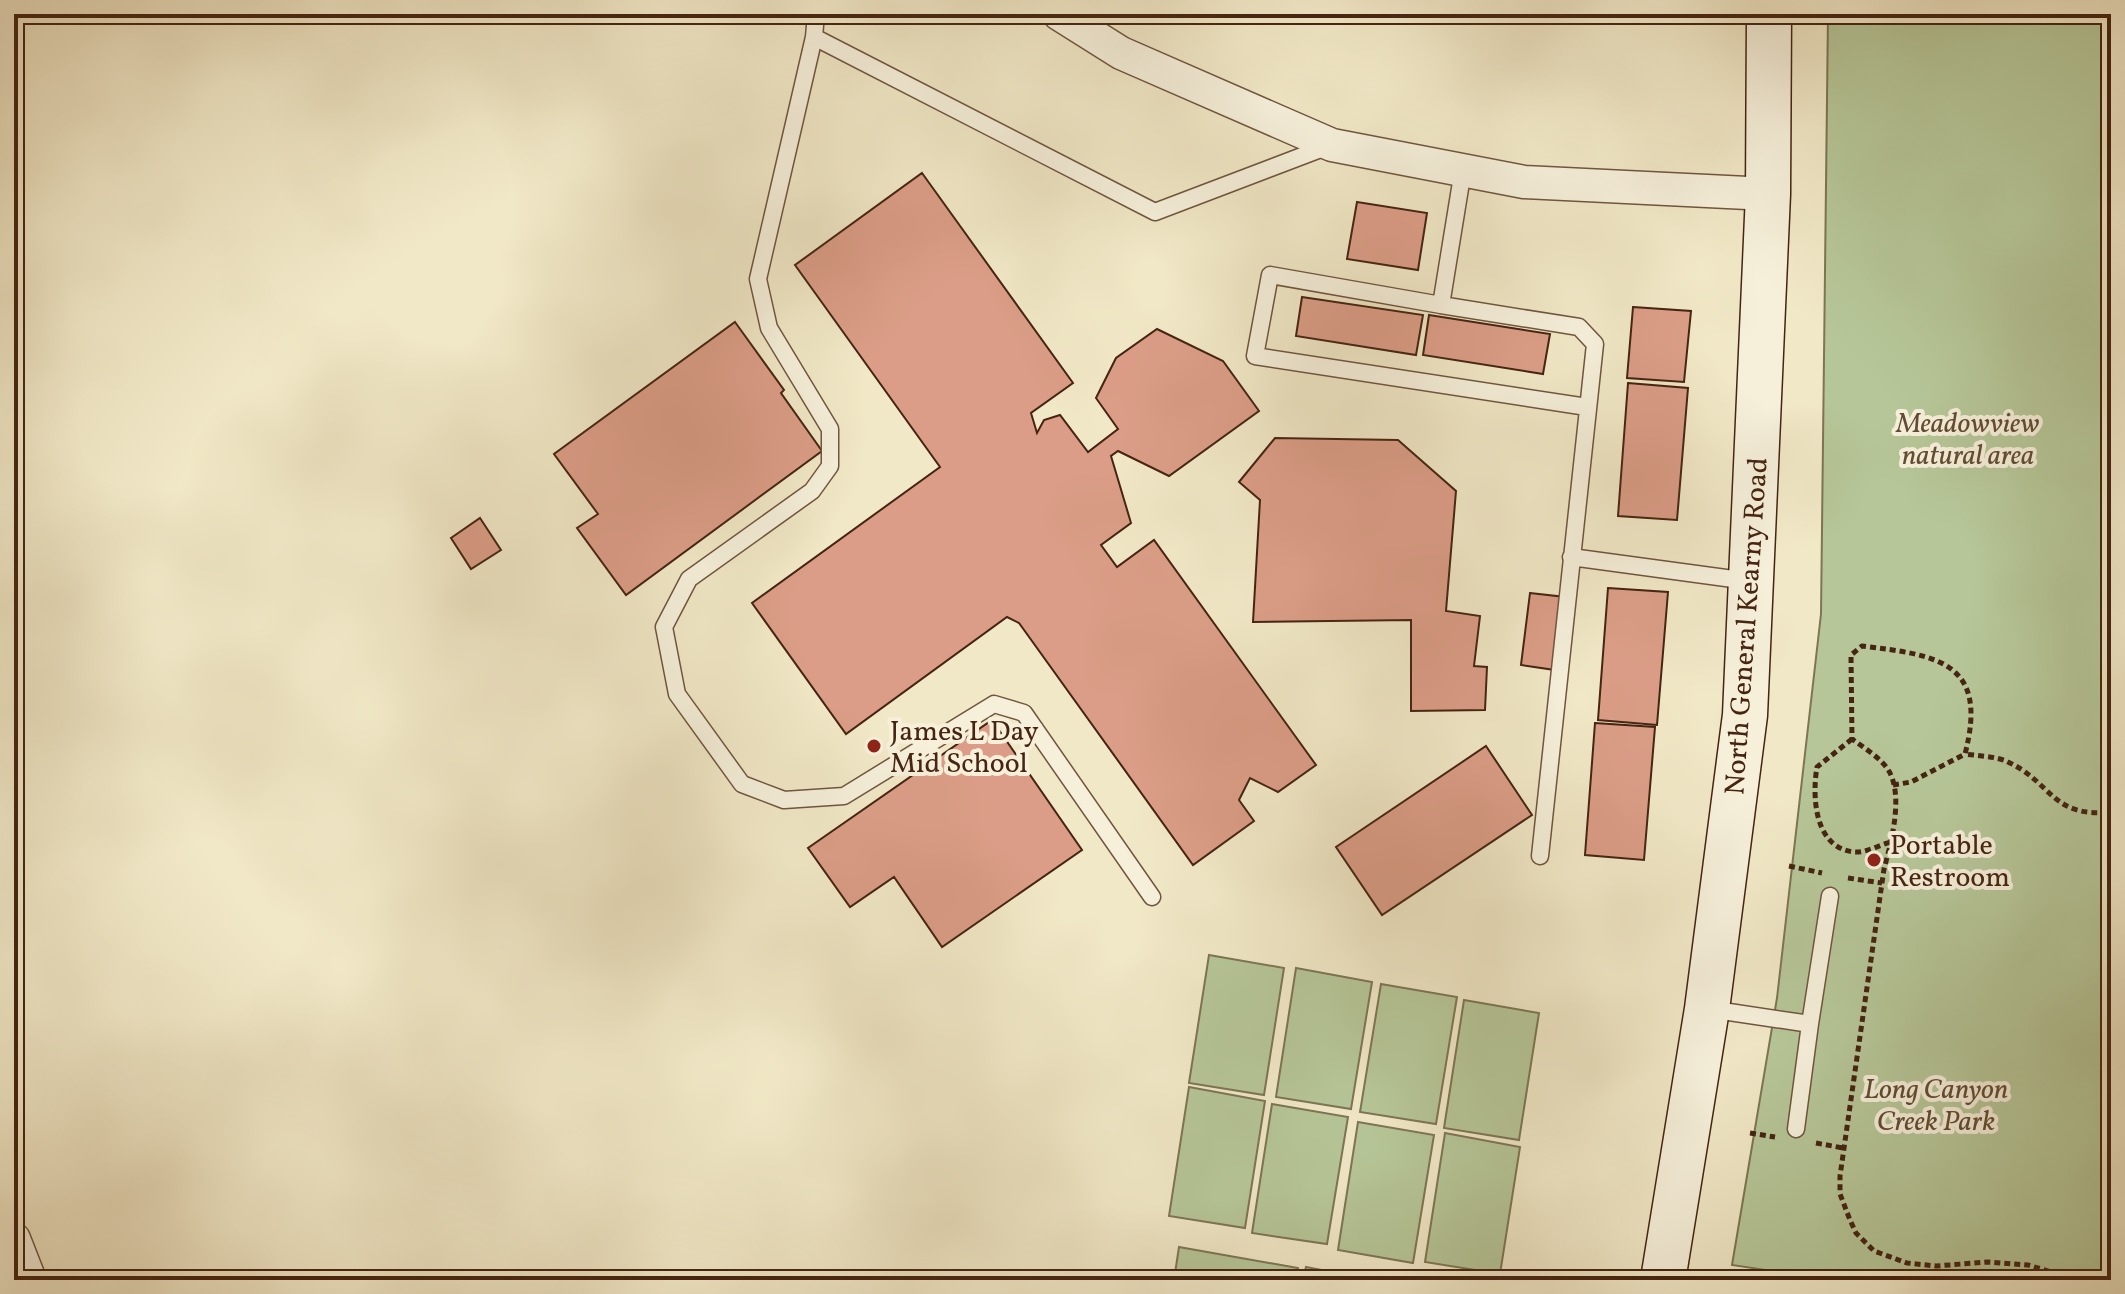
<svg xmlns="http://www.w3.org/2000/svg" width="2125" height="1294" font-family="Vollkorn,serif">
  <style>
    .green { fill: #b6c698; stroke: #7e7554; stroke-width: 2 }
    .building { fill: #db9d87; stroke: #452411; stroke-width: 2 }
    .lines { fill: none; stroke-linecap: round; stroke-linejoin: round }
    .lane-casing { stroke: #70553e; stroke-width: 19 }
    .street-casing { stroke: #70553e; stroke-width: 35 }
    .secondary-casing { stroke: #452411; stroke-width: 47 }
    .path { stroke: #452411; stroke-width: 5; stroke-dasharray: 6 4; stroke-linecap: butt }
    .lane { stroke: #f6f0db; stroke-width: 16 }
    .street { stroke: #f6f0db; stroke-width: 32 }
    .secondary { stroke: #f6f0db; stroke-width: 44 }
    .poi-dot { fill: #8f2418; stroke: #f6f0db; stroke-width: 3 }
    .labels { text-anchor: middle; stroke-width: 8; stroke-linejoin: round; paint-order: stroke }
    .park-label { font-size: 28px; font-style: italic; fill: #614c33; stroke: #f6f0db }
    .street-label { font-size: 28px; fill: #452411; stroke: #f6f0db }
    .poi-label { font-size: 28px; fill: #452411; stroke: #f6f0db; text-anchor: start }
  </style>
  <rect width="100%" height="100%" fill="#f1e8c7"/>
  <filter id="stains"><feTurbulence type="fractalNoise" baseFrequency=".0025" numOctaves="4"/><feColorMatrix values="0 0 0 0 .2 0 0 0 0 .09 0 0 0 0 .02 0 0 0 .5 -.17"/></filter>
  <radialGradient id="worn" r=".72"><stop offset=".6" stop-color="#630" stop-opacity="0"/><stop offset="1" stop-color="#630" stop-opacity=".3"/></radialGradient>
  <path class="green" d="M 1828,14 L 2111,14 L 2111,1280 L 1832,1280 L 1732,1265 L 1777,998 L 1821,614 Z
    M 1209,955 L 1284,968 L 1264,1095 L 1189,1083 Z
    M 1296,968 L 1372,982 L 1351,1109 L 1276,1097 Z
    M 1381,984 L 1457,997 L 1436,1124 L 1360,1112 Z
    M 1464,1000 L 1539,1013 L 1519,1140 L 1444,1128 Z
    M 1189,1087 L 1265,1101 L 1245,1228 L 1169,1216 Z
    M 1272,1104 L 1348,1117 L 1327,1244 L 1252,1233 Z
    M 1358,1122 L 1434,1135 L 1413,1263 L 1338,1250 Z
    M 1445,1133 L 1520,1147 L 1500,1274 L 1425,1262 Z
    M 1179,1247 L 1298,1268 L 1296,1280 L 1174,1280 Z
    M 1306,1267 L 1358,1277 L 1358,1280 L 1303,1280 Z"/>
  <path class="building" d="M 922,173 L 1073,383 L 1031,413 L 1037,433 L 1044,420 L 1060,415 L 1088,452 L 1118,429 L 1096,398 L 1116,358 L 1157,329 L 1223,361 L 1259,411 L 1169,476 L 1118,451 L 1111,456 L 1131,523 L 1101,545 L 1117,567 L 1154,540 L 1316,765 L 1278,792 L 1250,778 L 1239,800 L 1254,821 L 1193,865 L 1019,623 L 1007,617 L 846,734 L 752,603 L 940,467 L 795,265 Z
    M 1357,202 L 1427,213 L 1418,270 L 1347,259 Z
    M 1302,297 L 1423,315 L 1416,355 L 1296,336 Z
    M 1633,307 L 1691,311 L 1684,382 L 1627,378 Z
    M 1429,315 L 1550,334 L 1543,374 L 1423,355 Z
    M 735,322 L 784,390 L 781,393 L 822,451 L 626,595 L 577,528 L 598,514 L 554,454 Z
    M 1628,383 L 1688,388 L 1677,520 L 1618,516 Z
    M 1275,438 L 1398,440 L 1456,491 L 1446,611 L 1480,616 L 1474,666 L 1487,667 L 1485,710 L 1411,711 L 1411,620 L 1253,622 L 1260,500 L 1239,482 Z
    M 480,518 L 501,550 L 471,569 L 451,538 Z
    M 1608,588 L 1668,592 L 1657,725 L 1598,720 Z
    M 1530,593 L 1565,597 L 1555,670 L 1521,665 Z
    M 992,720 L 1082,850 L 942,947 L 894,877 L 850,907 L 808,848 Z
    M 1595,723 L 1655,727 L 1644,860 L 1585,855 Z
    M 1486,746 L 1532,815 L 1382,915 L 1336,847 Z"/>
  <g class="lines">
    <g class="lane-casing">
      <path id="lane" d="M 816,14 L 814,37 L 1155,212 L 1331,145
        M 814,37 L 758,279 L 769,328 L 830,429 L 830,466 L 812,491 L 689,579 L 664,627 L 677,694 L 742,784 L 784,800 L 844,796 L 994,704 L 1024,713 L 1152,897
        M 1463,170 L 1441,305 L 1579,327 L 1595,344 L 1540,856
        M 1441,305 L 1270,275 L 1255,356 L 1587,407
        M 1571,557 L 1748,581
        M 1709,1009 L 1810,1024 L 1830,896
        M 1796,1129 L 1810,1024"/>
    </g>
    <g class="street-casing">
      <path id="street" d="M 1059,14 L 1121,53 L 1332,145 L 1524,182 L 1768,194
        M 14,1239 L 30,1280"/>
    </g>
    <g class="secondary-casing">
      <path id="secondary" d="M 1663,1280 L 1707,1009 L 1745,715 L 1768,194 L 1769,14"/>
    </g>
    <path class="path" d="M 1852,739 L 1817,767 C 1812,796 1814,848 1854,852 C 1866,853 1879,845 1891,842
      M 1893,785 L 1911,782 L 1965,754
      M 1789,866 L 1822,873
      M 1848,878 L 1882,883
      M 1750,1133 L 1775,1137
      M 1816,1143 L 1843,1148
      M 2078,1280 L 2028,1265 L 1988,1262 L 1936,1266 L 1907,1263 L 1874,1251 L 1856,1233 L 1850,1220 L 1840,1194 L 1840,1176 L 1884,869 C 1891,843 1903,799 1890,773 C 1883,759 1864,748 1852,739 L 1851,655 L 1862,646 C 1938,655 1989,662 1965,754 C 1978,756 1996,756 2008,762 C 2053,783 2051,818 2111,812"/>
    <use href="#lane" class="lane"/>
    <use href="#street" class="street"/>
    <use href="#secondary" class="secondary"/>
  </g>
  <g class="poi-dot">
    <circle cx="874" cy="746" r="8"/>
    <circle cx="1874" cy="860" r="8"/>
  </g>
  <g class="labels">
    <g class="park-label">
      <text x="1968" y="432">Meadowview<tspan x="1968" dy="32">natural area</tspan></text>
      <text x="1936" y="1098">Long Canyon<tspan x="1936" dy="32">Creek Park</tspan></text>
    </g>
    <g class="street-label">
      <text transform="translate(1745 626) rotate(-86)" y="10">North General Kearny Road</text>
    </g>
    <g class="poi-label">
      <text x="890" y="740">James L Day<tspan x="890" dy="32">Mid School</tspan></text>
      <text x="1890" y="854">Portable<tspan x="1890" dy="32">Restroom</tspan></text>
    </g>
  </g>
  <rect width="2125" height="1294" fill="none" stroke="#f1e8c7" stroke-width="48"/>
  <rect x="16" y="16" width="2093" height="1262" fill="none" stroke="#452411" stroke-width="4"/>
  <rect x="24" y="24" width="2077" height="1246" fill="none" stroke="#452411" stroke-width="2"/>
  <rect width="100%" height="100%" filter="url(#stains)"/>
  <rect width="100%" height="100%" fill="url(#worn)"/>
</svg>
